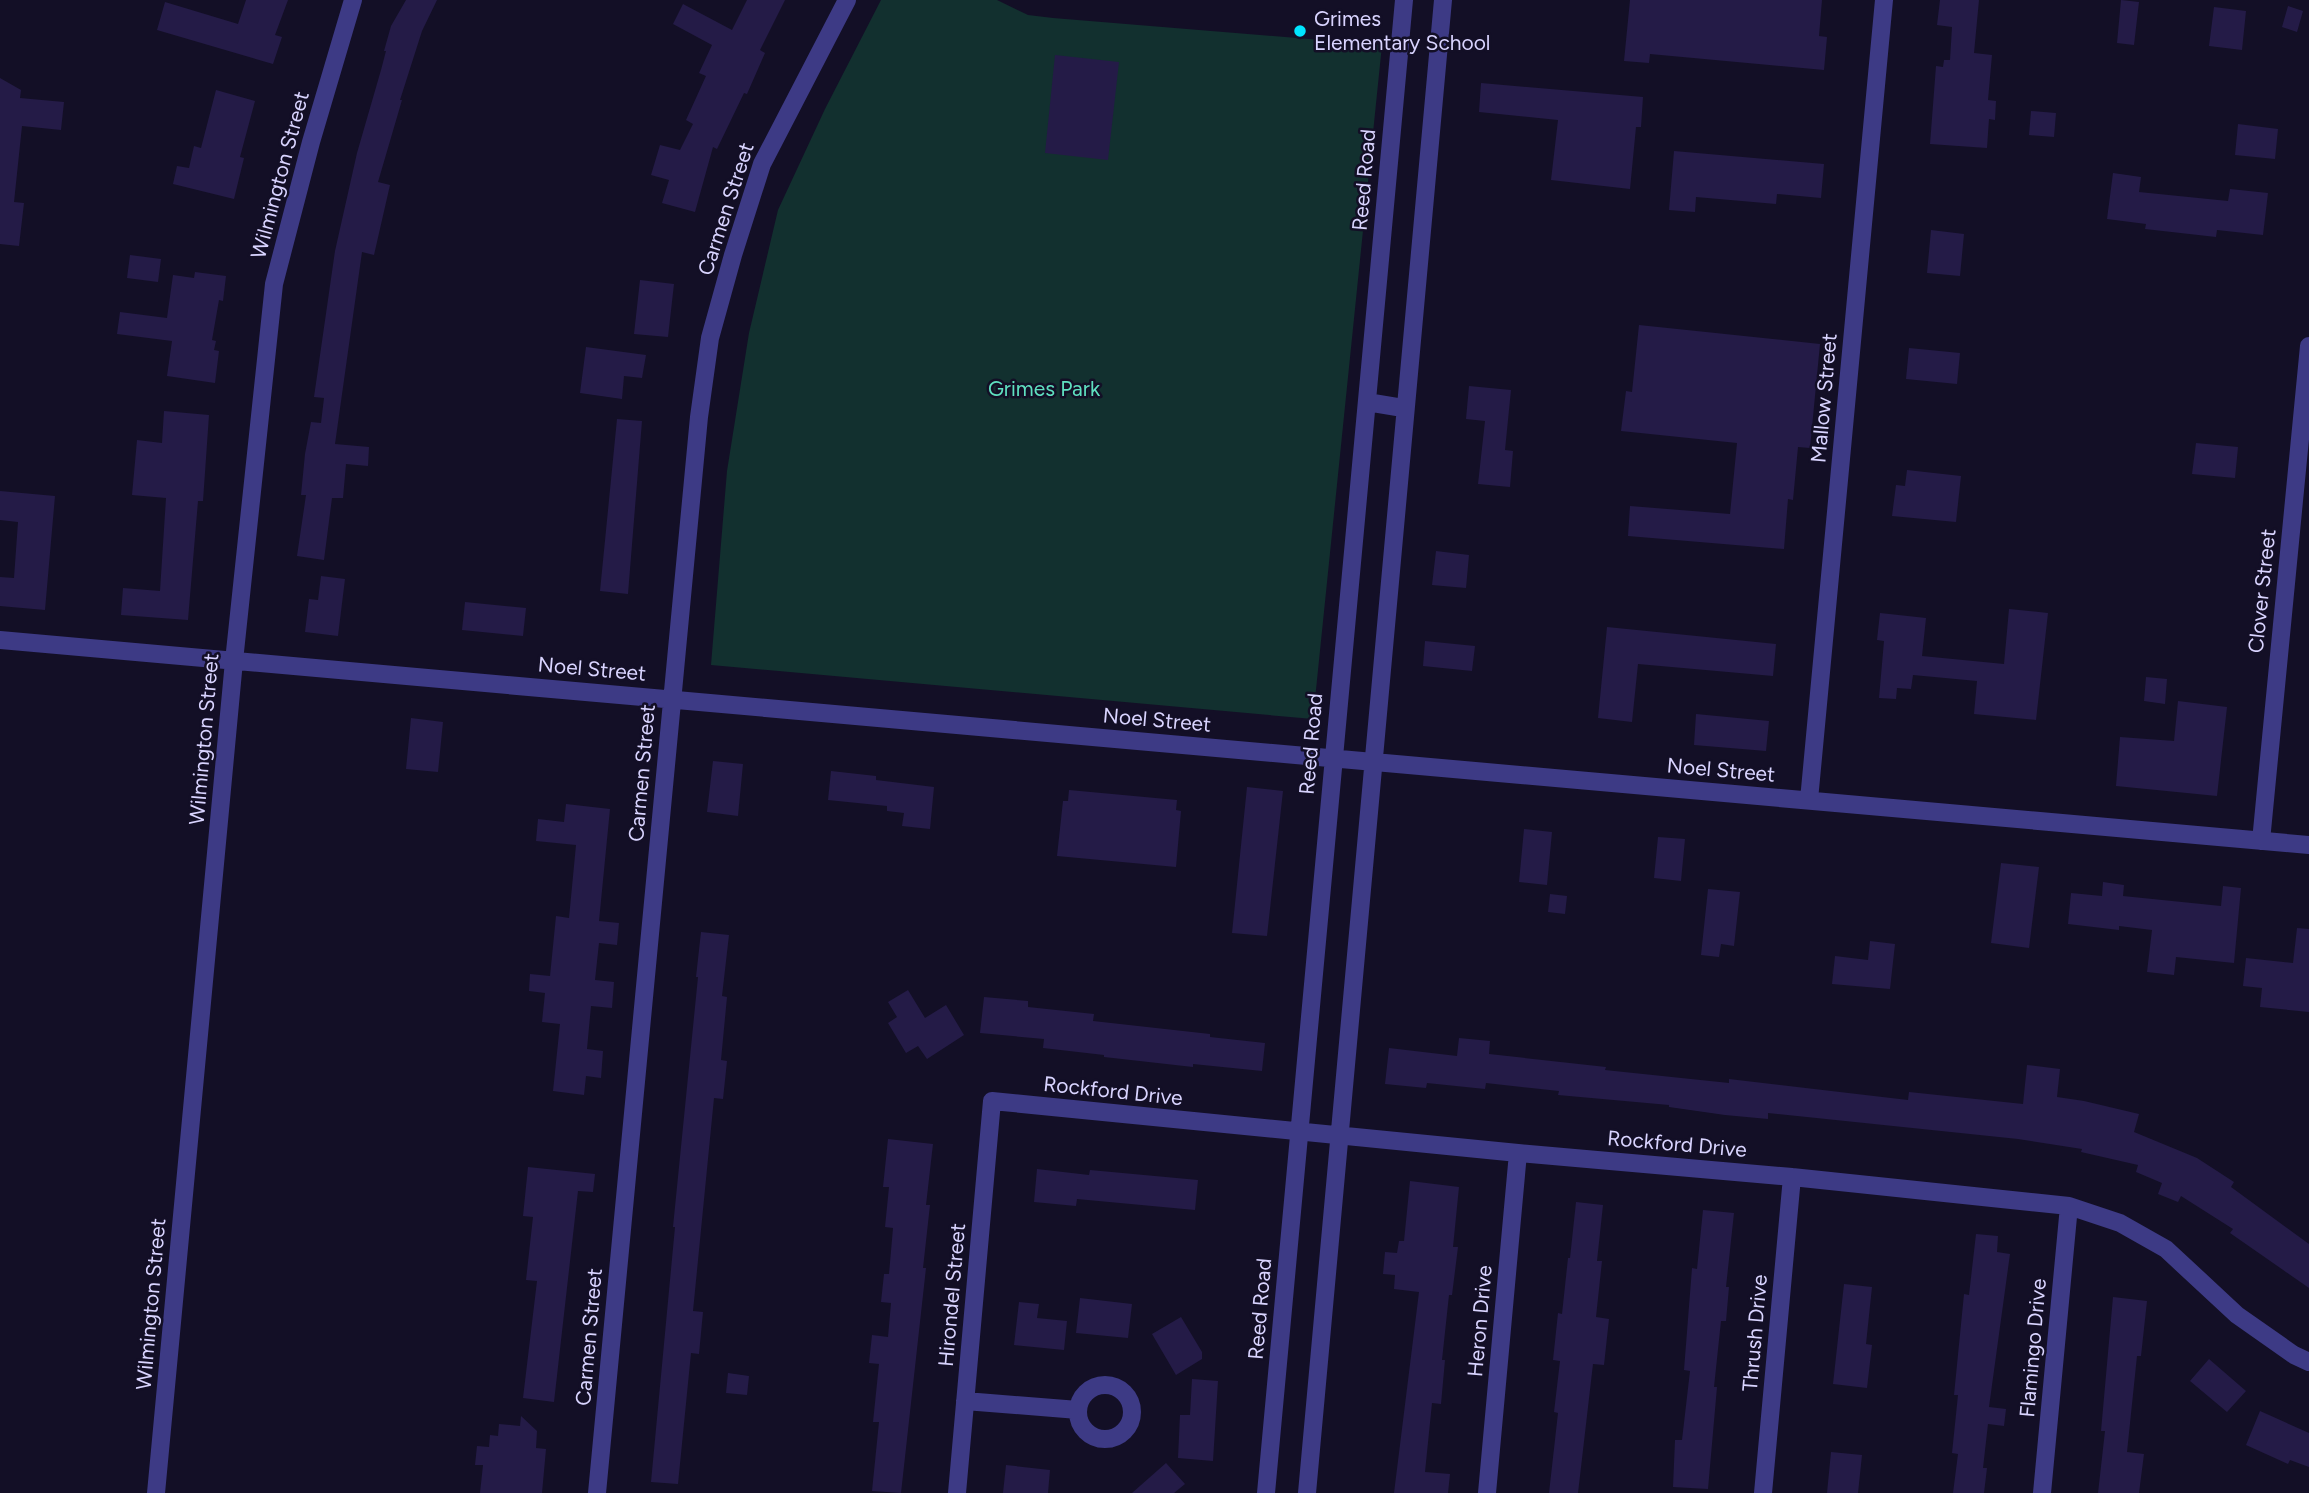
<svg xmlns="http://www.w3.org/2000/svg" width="2309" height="1493" font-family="Figtree,sans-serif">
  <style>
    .green { fill: #12302f }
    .building { fill: #241b47 }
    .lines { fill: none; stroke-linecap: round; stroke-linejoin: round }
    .minor { stroke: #3d3a85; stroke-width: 18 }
    .poi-dot { fill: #00e5ff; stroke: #130f26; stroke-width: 2.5 }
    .labels { text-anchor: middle; stroke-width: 5; stroke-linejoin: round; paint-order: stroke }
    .poi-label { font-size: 21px; fill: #d9d4ff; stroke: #130f26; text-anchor: start }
    .street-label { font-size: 21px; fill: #d9d4ff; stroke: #130f26 }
    .park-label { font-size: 21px; fill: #5fe0c0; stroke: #130f26 }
  </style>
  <rect width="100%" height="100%" fill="#130f26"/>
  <path class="green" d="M 881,0 L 997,0 L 1028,15 L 1053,18 L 1382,45 L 1313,719 L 711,665 L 727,471 L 749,333 L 778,210 L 825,109 Z"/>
  <path class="building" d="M 246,0 L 288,0 L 275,35 L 282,37 L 273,64 L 157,30 L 165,2 L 238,24 Z
    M 406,0 L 437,0 L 422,31 L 400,100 L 402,100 L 378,182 L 390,185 L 374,255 L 362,252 L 335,444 L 369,447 L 368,466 L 346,464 L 343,498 L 332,498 L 324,560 L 297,556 L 306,495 L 301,495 L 305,454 L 311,422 L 321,423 L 324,398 L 314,397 L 335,251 L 357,153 L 381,70 L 386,51 L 384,51 L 391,26 Z
    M 747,0 L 785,0 L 760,50 L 765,53 L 747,94 L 744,93 L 717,149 L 713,147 L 695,212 L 662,203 L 669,180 L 651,175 L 660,145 L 680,150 L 693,124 L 686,120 L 706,76 L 699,73 L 712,45 L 673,24 L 683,4 L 732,30 Z
    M 1630,0 L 1822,0 L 1819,36 L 1827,37 L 1824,70 L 1650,54 L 1649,63 L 1624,61 Z
    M 1940,0 L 1979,0 L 1974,53 L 1992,55 L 1988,100 L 1996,101 L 1995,120 L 1989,119 L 1987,148 L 1930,144 L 1936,66 L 1943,67 L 1944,60 L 1950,60 L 1952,27 L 1937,25 Z
    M 2121,0 L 2139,2 L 2134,45 L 2117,43 Z
    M 2288,6 L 2303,11 L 2297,32 L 2282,27 Z
    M 2214,7 L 2246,11 L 2242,50 L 2209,46 Z
    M 1055,55 L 1119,62 L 1108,160 L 1045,153 Z
    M 0,78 L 21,90 L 20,98 L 64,102 L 61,130 L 22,126 L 14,202 L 24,203 L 19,246 L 0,244 Z
    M 1481,83 L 1643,97 L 1641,127 L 1636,127 L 1630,189 L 1551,180 L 1558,120 L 1479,112 Z
    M 216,90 L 255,101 L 240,157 L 244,158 L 234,199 L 173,184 L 177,166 L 189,168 L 194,146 L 201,148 Z
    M 2031,111 L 2056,113 L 2054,137 L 2029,135 Z
    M 2238,124 L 2278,129 L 2275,159 L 2235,155 Z
    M 1674,151 L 1824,164 L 1821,198 L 1777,194 L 1776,204 L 1696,197 L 1695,212 L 1669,210 Z
    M 2113,173 L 2141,177 L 2139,192 L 2228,201 L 2230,189 L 2268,193 L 2263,235 L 2217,230 L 2216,237 L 2145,229 L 2146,224 L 2107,219 Z
    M 1931,230 L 1964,234 L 1960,276 L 1927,273 Z
    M 130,255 L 161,259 L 158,282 L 127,278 Z
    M 195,272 L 226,276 L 223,301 L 219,300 L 212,340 L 216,341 L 214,350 L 219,351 L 215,383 L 167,376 L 172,341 L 117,334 L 120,312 L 167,318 L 173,275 L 194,278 Z
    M 640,280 L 674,284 L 668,337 L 634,334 Z
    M 1639,325 L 1820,344 L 1810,448 L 1798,447 L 1793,500 L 1788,499 L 1784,549 L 1628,536 L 1630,506 L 1730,514 L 1737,443 L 1621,431 L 1626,391 L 1632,392 Z
    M 586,347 L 646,355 L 642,378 L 624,376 L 622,399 L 580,393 Z
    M 1909,348 L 1960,353 L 1957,384 L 1906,379 Z
    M 1469,386 L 1511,390 L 1505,450 L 1513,451 L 1510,487 L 1478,484 L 1485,421 L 1466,419 Z
    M 164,411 L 209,415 L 203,501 L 198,501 L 188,620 L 121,615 L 123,588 L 160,591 L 166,498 L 132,495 L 137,440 L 162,443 Z
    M 617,419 L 642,421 L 628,594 L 600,591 Z
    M 2196,443 L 2238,447 L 2235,478 L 2192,474 Z
    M 1907,470 L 1961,476 L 1956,522 L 1892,516 L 1896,485 L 1905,486 Z
    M 0,491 L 55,496 L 45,610 L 0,606 L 0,577 L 14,578 L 18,522 L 0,520 Z
    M 1436,551 L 1469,555 L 1466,588 L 1432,585 Z
    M 321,576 L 345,579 L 338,636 L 305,632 L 309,599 L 318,600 Z
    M 465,602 L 526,608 L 523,636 L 462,630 Z
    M 2009,609 L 2048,613 L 2036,720 L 1974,714 L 1977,681 L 1913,675 L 1911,689 L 1897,688 L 1896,699 L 1879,698 L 1884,641 L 1877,640 L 1880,613 L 1926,618 L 1922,656 L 2004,664 Z
    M 1607,627 L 1776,644 L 1773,676 L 1638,664 L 1632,722 L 1598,718 Z
    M 1425,641 L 1475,646 L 1472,671 L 1423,666 Z
    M 2146,677 L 2167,679 L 2165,704 L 2144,701 Z
    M 2178,701 L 2227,707 L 2217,796 L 2116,786 L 2120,737 L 2174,741 Z
    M 1696,714 L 1769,721 L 1766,751 L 1694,745 Z
    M 411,718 L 443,722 L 438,772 L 406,769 Z
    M 713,761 L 743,764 L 738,816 L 707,812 Z
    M 831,771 L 876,776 L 876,780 L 934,787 L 930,829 L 902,826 L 904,813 L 887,811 L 887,806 L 828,800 Z
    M 1247,787 L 1283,791 L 1267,936 L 1232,933 Z
    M 1069,790 L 1177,800 L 1176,810 L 1181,811 L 1176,867 L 1057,856 L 1063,801 L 1068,801 Z
    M 566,804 L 610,809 L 599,921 L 619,923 L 617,945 L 599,943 L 595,980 L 614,982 L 612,1008 L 591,1006 L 587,1049 L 603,1051 L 601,1078 L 586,1076 L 584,1095 L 553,1091 L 560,1024 L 542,1022 L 545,993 L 529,991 L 530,974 L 550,976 L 556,916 L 569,918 L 576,845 L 536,841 L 538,819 L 564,822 Z
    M 1524,829 L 1552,832 L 1547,885 L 1519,882 Z
    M 1658,837 L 1685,839 L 1681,881 L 1654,878 Z
    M 2001,863 L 2039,867 L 2029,948 L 1991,943 Z
    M 2103,882 L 2124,885 L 2123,896 L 2221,906 L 2223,886 L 2241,888 L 2234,963 L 2176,957 L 2174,975 L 2147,972 L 2152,930 L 2119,926 L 2119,930 L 2068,924 L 2071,893 L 2102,896 Z
    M 1708,889 L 1740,892 L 1734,946 L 1721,944 L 1719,957 L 1701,955 Z
    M 1550,894 L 1567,896 L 1565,914 L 1548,912 Z
    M 2297,928 L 2309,929 L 2309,1012 L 2260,1007 L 2262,988 L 2243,986 L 2246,958 L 2293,963 Z
    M 701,932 L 729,935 L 722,996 L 727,997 L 721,1060 L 727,1061 L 723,1099 L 714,1098 L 693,1311 L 703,1312 L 699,1354 L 691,1353 L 678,1484 L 651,1482 L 675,1227 L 673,1227 L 698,977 L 696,977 Z
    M 1870,941 L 1895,944 L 1890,989 L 1832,984 L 1835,956 L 1868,960 Z
    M 908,990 L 925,1018 L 946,1005 L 964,1035 L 927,1059 L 918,1046 L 906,1053 L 888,1023 L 897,1017 L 888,1002 Z
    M 984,997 L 1028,1001 L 1028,1007 L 1094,1014 L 1093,1021 L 1210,1034 L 1210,1037 L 1265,1043 L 1262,1071 L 1193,1064 L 1193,1067 L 1104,1057 L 1104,1055 L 1043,1048 L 1044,1039 L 980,1033 Z
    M 1459,1038 L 1490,1041 L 1489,1054 L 1606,1067 L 1605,1070 L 1729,1083 L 1729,1079 L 1908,1100 L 1909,1092 L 2023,1104 L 2027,1065 L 2060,1069 L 2057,1097 L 2084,1101 L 2139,1114 L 2134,1132 L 2197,1158 L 2234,1182 L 2231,1187 L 2309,1244 L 2309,1288 L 2230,1233 L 2233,1229 L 2181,1196 L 2178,1202 L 2158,1194 L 2162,1183 L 2136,1172 L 2138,1165 L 2081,1152 L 2082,1149 L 2018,1139 L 1768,1113 L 1768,1119 L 1725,1115 L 1669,1107 L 1669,1105 L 1558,1095 L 1559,1091 L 1486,1083 L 1485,1089 L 1427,1083 L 1426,1088 L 1385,1084 L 1389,1048 L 1457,1056 Z
    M 888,1139 L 933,1144 L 926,1205 L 930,1205 L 923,1268 L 926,1268 L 901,1493 L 872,1491 L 879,1422 L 873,1422 L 879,1364 L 869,1363 L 872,1335 L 888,1337 L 891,1303 L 881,1302 L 884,1274 L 889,1274 L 893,1228 L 885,1227 L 889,1187 L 883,1187 Z
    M 528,1167 L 595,1174 L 593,1192 L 578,1191 L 554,1402 L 523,1398 L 537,1281 L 526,1280 L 533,1217 L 523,1216 Z
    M 1037,1169 L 1089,1175 L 1090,1170 L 1198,1180 L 1195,1210 L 1077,1199 L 1076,1206 L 1034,1202 Z
    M 1410,1181 L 1459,1187 L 1453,1247 L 1458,1247 L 1452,1295 L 1449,1295 L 1442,1360 L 1445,1360 L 1441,1404 L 1432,1403 L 1425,1472 L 1450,1474 L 1448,1493 L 1394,1493 L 1419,1292 L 1394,1289 L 1395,1275 L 1383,1274 L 1385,1252 L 1397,1253 L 1399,1241 L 1404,1241 Z
    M 1576,1202 L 1603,1205 L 1597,1261 L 1602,1261 L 1596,1317 L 1609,1319 L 1604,1365 L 1593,1364 L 1578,1493 L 1549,1493 L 1558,1413 L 1554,1412 L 1560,1361 L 1553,1360 L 1558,1313 L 1562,1314 L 1568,1258 L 1570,1258 Z
    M 1703,1210 L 1734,1213 L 1726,1287 L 1729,1287 L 1726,1321 L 1721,1321 L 1714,1387 L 1717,1387 L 1708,1489 L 1673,1487 L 1675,1440 L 1682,1440 L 1690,1371 L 1684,1370 L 1692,1268 L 1697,1269 Z
    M 1976,1234 L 1998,1236 L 1997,1252 L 2010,1254 L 1989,1407 L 2006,1409 L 2004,1426 L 1988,1424 L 1983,1468 L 1987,1468 L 1984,1493 L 1953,1493 L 1958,1454 L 1952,1453 L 1958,1395 L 1954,1395 L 1964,1294 L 1969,1295 Z
    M 1844,1284 L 1872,1287 L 1866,1344 L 1872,1345 L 1867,1388 L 1833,1384 Z
    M 2113,1297 L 2147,1301 L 2141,1356 L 2137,1356 L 2127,1452 L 2144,1454 L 2139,1493 L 2098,1493 L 2105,1431 L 2101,1431 Z
    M 1080,1298 L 1132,1304 L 1128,1338 L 1076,1333 Z
    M 1019,1302 L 1039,1304 L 1037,1318 L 1067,1321 L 1064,1350 L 1014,1345 Z
    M 1181,1317 L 1202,1352 L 1202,1359 L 1176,1375 L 1152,1334 Z
    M 2209,1359 L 2246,1391 L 2227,1412 L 2190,1381 Z
    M 728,1373 L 749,1376 L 747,1395 L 726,1393 Z
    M 1192,1379 L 1218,1381 L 1213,1461 L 1178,1458 L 1180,1415 L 1190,1415 Z
    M 2260,1411 L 2309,1433 L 2309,1467 L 2290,1460 L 2288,1464 L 2246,1445 Z
    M 521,1416 L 537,1431 L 536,1448 L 546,1449 L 542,1493 L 480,1493 L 483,1465 L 475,1465 L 477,1446 L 489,1447 L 490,1435 L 498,1436 L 499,1424 L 520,1426 Z
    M 1831,1452 L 1862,1455 L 1858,1493 L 1827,1493 Z
    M 1166,1463 L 1185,1484 L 1174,1493 L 1132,1493 Z
    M 1006,1465 L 1050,1470 L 1048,1493 L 1003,1493 Z"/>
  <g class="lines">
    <path class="minor" d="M 1367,402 L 1403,408
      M 0,640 L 2309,845
      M 1809,800 L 1884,0
      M 2261,841 L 2309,346
      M1078 1412a27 27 0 1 1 54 0a27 27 0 1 1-54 0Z
      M 965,1401 L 1078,1410
      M 156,1493 L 234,661 L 274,284 L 311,142 L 353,0
      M 597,1493 L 699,417 L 710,338 L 733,255 L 762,164 L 847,0
      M 957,1493 L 992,1101 L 1518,1153 L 1792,1177 L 2069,1206 L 2120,1223 L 2166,1249 L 2237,1315 L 2294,1355 L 2309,1362
      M 1266,1493 L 1404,0
      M 1307,1493 C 1353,995 1395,497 1443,0
      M 1487,1493 L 1518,1153
      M 1763,1493 L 1792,1177
      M 2042,1493 L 2069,1206"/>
  </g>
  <circle class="poi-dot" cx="1300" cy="31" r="7"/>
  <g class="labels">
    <g class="poi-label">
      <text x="1314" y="26">Grimes<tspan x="1314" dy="24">Elementary School</tspan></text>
    </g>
    <g class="street-label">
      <text transform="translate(280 175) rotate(-75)" y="7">Wilmington Street</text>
      <text transform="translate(1364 180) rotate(-85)" y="7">Reed Road</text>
      <text transform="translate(726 209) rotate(-72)" y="7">Carmen Street</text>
      <text transform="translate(1824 398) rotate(-85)" y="7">Mallow Street</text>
      <text transform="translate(2262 591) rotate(-84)" y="7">Clover Street</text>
      <text transform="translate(592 669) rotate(5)" y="7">Noel Street</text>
      <text transform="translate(1157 720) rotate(5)" y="7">Noel Street</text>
      <text transform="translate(204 739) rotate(-85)" y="7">Wilmington Street</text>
      <text transform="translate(1311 744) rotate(-85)" y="7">Reed Road</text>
      <text transform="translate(1721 770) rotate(5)" y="7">Noel Street</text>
      <text transform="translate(642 773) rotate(-85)" y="7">Carmen Street</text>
      <text transform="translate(1113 1091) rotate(6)" y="7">Rockford Drive</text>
      <text transform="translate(1677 1144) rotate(5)" y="7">Rockford Drive</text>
      <text transform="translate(952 1295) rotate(-85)" y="7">Hirondel Street</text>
      <text transform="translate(151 1304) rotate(-85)" y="7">Wilmington Street</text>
      <text transform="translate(1260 1309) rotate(-85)" y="7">Reed Road</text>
      <text transform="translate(1480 1321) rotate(-85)" y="7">Heron Drive</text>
      <text transform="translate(1755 1333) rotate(-85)" y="7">Thrush Drive</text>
      <text transform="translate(589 1337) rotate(-85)" y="7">Carmen Street</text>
      <text transform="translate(2033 1348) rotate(-85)" y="7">Flamingo Drive</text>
    </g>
    <g class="park-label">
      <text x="1044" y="396">Grimes Park</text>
    </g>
  </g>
</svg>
